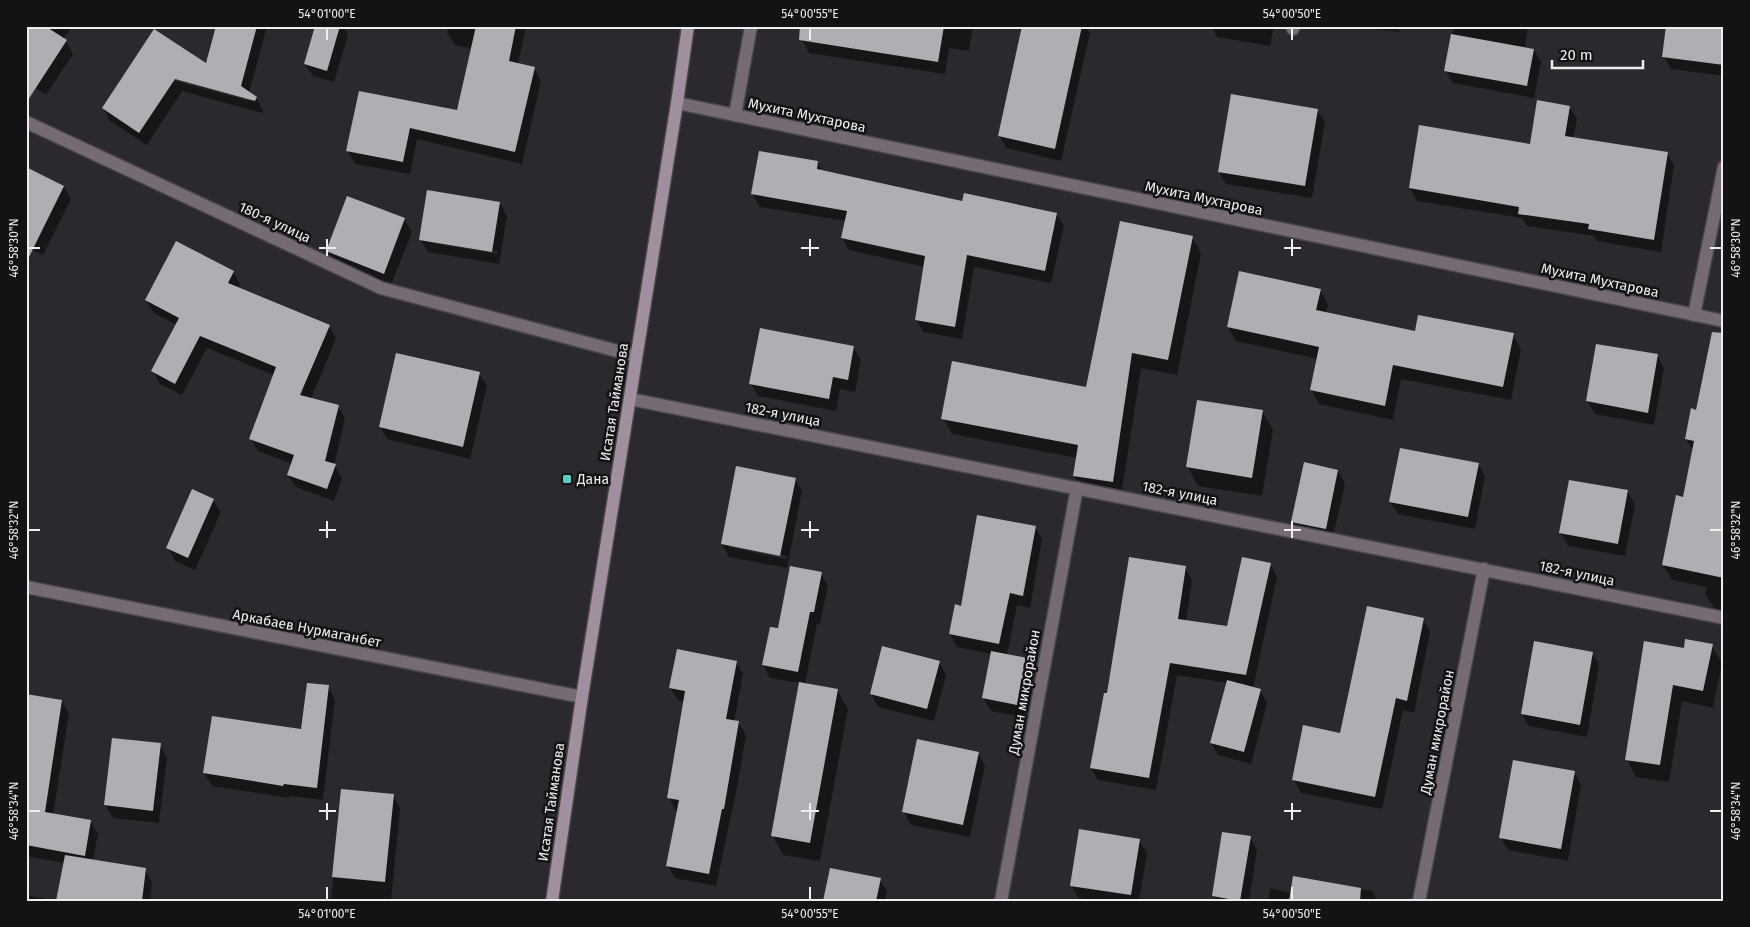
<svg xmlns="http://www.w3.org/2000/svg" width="1750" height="927" font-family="'Fira Sans',sans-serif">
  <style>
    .shadow { fill: #0007; fill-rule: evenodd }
    .building { fill: #aeafb3 }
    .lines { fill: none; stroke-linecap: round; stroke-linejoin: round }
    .lane-casing { stroke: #464448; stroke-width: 15 }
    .street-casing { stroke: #464448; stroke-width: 15 }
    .secondary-casing { stroke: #464448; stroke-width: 15 }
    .lane { stroke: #766a75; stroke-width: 12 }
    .street { stroke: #766a75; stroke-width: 12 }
    .secondary { stroke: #a18fa0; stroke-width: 12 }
    .ticks { fill: none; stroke: #eeedf0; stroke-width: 2 }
    .poi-dot { fill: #57cec2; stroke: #131214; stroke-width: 2 }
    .labels { text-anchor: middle; stroke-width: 5; stroke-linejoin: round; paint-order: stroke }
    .street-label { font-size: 14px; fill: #eeedf0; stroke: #131214 }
    .poi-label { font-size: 14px; fill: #eeedf0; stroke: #131214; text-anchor: start }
    .neatline { fill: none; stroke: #eeedf0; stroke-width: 2 }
    .ticks-label { font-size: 12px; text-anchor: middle; fill: #eeedf0 }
  </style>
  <rect width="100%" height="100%" fill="#2b292d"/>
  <path class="shadow" d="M 26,26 L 74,26 L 62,39 L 66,41 L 73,54 L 46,95 L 26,82 Z
    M 218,26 L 267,26 L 249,93 L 256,97 L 263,110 L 262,113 L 182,91 L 147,145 L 110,121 L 103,108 L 155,31 L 207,65 ZM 169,77 L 250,98 L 250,101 L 168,79 Z
    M 316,26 L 343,26 L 348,35 L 334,82 L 313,76 L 305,64 Z
    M 449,26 L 526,26 L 518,64 L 534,68 L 541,81 L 522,164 L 417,139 L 410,174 L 355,164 L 348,151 L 360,92 L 458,112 L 473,49 L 455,45 L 447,32 Z
    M 804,26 L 973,26 L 969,51 L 949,48 L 945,74 L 809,53 L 802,40 Z
    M 1024,26 L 1086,26 L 1090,33 L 1061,161 L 1007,148 L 999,136 Z
    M 1211,26 L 1274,26 L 1270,46 L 1217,37 Z
    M 1352,26 L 1400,26 L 1399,32 Z
    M 1454,26 L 1528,26 L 1525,48 L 1534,50 L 1541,62 L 1534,98 L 1453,83 L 1446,71 Z
    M 1724,26 L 1724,76 L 1671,69 L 1664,57 Z
    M 1569,107 L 1577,119 L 1573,138 L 1667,153 L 1674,165 L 1661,252 L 1597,241 L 1594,236 L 1527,226 L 1522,218 L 1417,201 L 1410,188 L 1531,145 Z
    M 1317,110 L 1325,122 L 1312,198 L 1226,184 L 1219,172 Z
    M 817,162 L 823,172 L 963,202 L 1056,214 L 1064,226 L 1051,283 L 974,267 L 962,339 L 923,332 L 916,319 L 925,267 L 849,250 L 842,238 L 846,221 L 760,207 L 753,194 Z
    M 64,187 L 71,199 L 43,255 L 26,247 Z
    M 500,203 L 507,216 L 499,264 L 428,252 L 420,239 ZM 428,240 L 498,252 L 498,254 L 428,242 Z
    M 404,219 L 412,232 L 391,285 L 335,264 L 327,251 Z
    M 1192,237 L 1201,253 L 1177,375 L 1141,368 L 1121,497 L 1083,492 L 1074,476 L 1077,458 L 952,434 L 943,418 L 1087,388 Z
    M 233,272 L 240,284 L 238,289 L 329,326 L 336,338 L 311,399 L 338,406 L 345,419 L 334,465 L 342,478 L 334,501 L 296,487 L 288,475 L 292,464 L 258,451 L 251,439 L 274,375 L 207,348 L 182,395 L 160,384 L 153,371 L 177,325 L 154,313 L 146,300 Z
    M 1320,290 L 1328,304 L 1326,314 L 1416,332 L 1513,335 L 1521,349 L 1511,400 L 1401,379 L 1393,420 L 1319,404 L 1311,390 L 1318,359 L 1236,341 L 1228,327 Z
    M 853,347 L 861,360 L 855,392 L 840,389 L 836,411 L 758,396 L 751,384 Z
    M 1657,355 L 1664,368 L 1654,425 L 1595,414 L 1587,401 Z
    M 1724,372 L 1724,610 L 1714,608 L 1705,594 L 1707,587 L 1672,580 L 1663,565 L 1684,498 L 1693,451 L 1686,439 L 1697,411 Z
    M 479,373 L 487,386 L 470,459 L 387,439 L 380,427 Z
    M 1262,411 L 1273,430 L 1262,496 L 1198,486 L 1188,467 Z
    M 1478,464 L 1485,476 L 1475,529 L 1398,514 L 1390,502 Z
    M 737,467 L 795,479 L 802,491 L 787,568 L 729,557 L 722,544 ZM 729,545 L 787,556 L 786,559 L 729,547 Z
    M 1338,471 L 1345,484 L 1332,541 L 1299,534 L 1292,521 Z
    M 1627,491 L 1635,504 L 1625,556 L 1568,546 L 1561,533 Z
    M 213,500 L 221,512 L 195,570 L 175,561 L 168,548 Z
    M 1035,527 L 1042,539 L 1030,608 L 1017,605 L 1007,655 L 1026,659 L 1033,671 L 1024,717 L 991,711 L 983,698 L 992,654 L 957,647 L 950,634 L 962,607 Z
    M 1270,564 L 1277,577 L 1253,688 L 1260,690 L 1267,703 L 1251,764 L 1218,755 L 1211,743 L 1227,683 L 1177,675 L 1156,790 L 1098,780 L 1091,768 L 1108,695 L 1185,567 L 1192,580 L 1186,621 L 1228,628 Z
    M 821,573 L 828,586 L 820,624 L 817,624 L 805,684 L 837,690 L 848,709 L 820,861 L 783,855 L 773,836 L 800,683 L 770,678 L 763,665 L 779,630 Z
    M 1423,619 L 1430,632 L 1414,713 L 1403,710 L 1382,809 L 1301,793 L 1294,780 L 1341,734 Z
    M 1712,646 L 1722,663 L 1713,708 L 1682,701 L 1669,782 L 1636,777 L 1627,760 L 1685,649 Z
    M 1592,653 L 1599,665 L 1587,737 L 1529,726 L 1522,714 Z
    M 736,662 L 743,674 L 734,722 L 738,722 L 746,735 L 737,787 L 716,886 L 675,878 L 668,866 L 679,811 L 676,811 L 669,798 L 684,702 L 678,700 L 670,688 Z
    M 939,662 L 946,675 L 934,721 L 878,707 L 871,694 Z
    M 328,687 L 335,699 L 323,800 L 290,796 L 290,798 L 212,786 L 204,773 L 302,730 Z
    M 26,696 L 62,701 L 69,713 L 53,815 L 90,821 L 98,834 L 93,861 L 145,870 L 152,882 L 150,901 L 57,901 L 64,863 L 26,856 Z
    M 160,745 L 167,757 L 159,823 L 113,818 L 105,805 Z
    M 978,753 L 985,765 L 970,837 L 911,825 L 904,812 Z
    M 1574,772 L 1581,785 L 1568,861 L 1508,850 L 1501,838 Z
    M 342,790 L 393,795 L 400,808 L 391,901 L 331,901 Z
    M 1250,837 L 1257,850 L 1249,901 L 1216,901 L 1214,896 Z
    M 1139,840 L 1147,853 L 1139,901 L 1097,901 L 1078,898 L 1071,885 Z
    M 1294,877 L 1372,891 L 1378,901 L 1268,901 L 1270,888 L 1291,893 Z
    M 880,880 L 887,892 L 885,901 L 827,901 Z
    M 26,895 L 57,901 L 26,901 Z"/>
  <path class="building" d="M 26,26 L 45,26 L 67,40 L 26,103 Z
    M 216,26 L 257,26 L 241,86 L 257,97 L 255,101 L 175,79 L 139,133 L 102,108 L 154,29 L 206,63 Z
    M 315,26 L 340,26 L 327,71 L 304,64 Z
    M 476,26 L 516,26 L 509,61 L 535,67 L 515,152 L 410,128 L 403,162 L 346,151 L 359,91 L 457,110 Z
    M 800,26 L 944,26 L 938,62 L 799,40 Z
    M 1022,26 L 1082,26 L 1055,149 L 998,136 Z
    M 1666,26 L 1724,26 L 1724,65 L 1662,57 Z
    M 1451,34 L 1534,49 L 1527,86 L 1444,71 Z
    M 1231,94 L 1318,109 L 1305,186 L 1218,172 Z
    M 1537,100 L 1570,106 L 1565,136 L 1668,152 L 1654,240 L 1588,229 L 1589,224 L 1518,214 L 1519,207 L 1409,188 L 1419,125 L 1530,144 Z
    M 759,151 L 818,161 L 817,169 L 962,201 L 964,193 L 1057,213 L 1045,271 L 967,255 L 955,327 L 915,320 L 925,256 L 841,238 L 847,211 L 751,194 Z
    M 26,167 L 64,186 L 26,263 Z
    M 427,190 L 500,202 L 492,252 L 419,240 Z
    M 347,196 L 405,218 L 384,274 L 326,251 Z
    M 1120,221 L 1193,236 L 1168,360 L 1132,353 L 1113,482 L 1073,476 L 1078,445 L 941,419 L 952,361 L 1086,387 Z
    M 176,241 L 234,271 L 228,283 L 330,325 L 300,395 L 339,405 L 325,461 L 336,464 L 327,489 L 287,475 L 294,455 L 249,439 L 276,367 L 200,336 L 175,384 L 151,371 L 179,318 L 145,300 Z
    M 1239,271 L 1321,289 L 1316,310 L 1415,331 L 1418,315 L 1514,333 L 1503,387 L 1393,365 L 1385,406 L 1310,390 L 1319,347 L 1227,327 Z
    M 760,328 L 854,346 L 848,380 L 833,377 L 829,399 L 749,384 Z
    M 1712,332 L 1724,333 L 1724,578 L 1662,565 L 1676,495 L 1683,497 L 1694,441 L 1685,439 L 1691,408 L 1696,410 Z
    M 1596,344 L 1658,354 L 1648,413 L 1586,401 Z
    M 396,353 L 480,372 L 463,447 L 379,427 Z
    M 1197,400 L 1263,410 L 1252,478 L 1186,467 Z
    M 1400,448 L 1479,463 L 1468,517 L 1389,502 Z
    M 1304,462 L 1338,470 L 1326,529 L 1291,522 Z
    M 736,466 L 796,478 L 780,556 L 721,544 Z
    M 1569,480 L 1628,490 L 1618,544 L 1559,533 Z
    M 192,489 L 214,499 L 188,558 L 166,548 Z
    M 977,515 L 1036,526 L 1023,596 L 1010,593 L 999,644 L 949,634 L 955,604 L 961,606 Z
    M 1129,557 L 1186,566 L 1178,619 L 1227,626 L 1242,557 L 1271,563 L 1246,675 L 1170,663 L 1149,778 L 1090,768 L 1104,693 L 1107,693 Z
    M 790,566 L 822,572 L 814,612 L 810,612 L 798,672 L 762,665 L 770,627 L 778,628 Z
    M 1367,606 L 1424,618 L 1407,701 L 1396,698 L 1375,797 L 1292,780 L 1303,725 L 1340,733 Z
    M 1685,639 L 1713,644 L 1703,691 L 1673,685 L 1660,765 L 1625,760 L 1644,641 L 1684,648 Z
    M 1534,641 L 1593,652 L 1580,725 L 1521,714 Z
    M 882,646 L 940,661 L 927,709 L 870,694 Z
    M 677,649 L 737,661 L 726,719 L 739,721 L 724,809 L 722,809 L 709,874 L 666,866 L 679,800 L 667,798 L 685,691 L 669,688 Z
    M 991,651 L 1027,658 L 1017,705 L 982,698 Z
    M 1227,680 L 1261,689 L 1244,752 L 1210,743 Z
    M 799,682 L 838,689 L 810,843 L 771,836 Z
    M 307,683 L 329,685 L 317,788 L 284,784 L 283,786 L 203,773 L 212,716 L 301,729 Z
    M 26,694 L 62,700 L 45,812 L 91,820 L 85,856 L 26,845 Z
    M 112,738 L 161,743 L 153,811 L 104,805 Z
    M 917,739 L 979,752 L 963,825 L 902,812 Z
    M 1513,760 L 1575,771 L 1561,849 L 1499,838 Z
    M 341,789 L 394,794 L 385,882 L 332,877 Z
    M 1079,829 L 1140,839 L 1131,895 L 1070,886 Z
    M 1222,832 L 1251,836 L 1240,901 L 1212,896 Z
    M 65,855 L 146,868 L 142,901 L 56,901 Z
    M 830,868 L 881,878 L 876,901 L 823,901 Z
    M 1293,876 L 1361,888 L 1360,901 L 1289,901 Z"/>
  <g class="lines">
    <g class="lane-casing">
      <path id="lane" d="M 1293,29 L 1294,26
        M 735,115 L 751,26
        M 1694,315 L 1724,167"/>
    </g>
    <g class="street-casing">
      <path id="street" d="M 677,103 L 1724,321
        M 26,122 L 381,288 L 636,356
        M 630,399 L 1724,618
        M 26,587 L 582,697
        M 1001,901 L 1077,488
        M 1419,901 L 1484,569"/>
    </g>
    <g class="secondary-casing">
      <path id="secondary" d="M 552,901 L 582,697 L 677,103 L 688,26"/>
    </g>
    <use href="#lane" class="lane"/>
    <use href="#street" class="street"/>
    <use href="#secondary" class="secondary"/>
  </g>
  <path class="ticks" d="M 327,28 L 327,40M 810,28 L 810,40M 1292,28 L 1292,40M 327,239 L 327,256M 810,239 L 810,256M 1292,239 L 1292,256M 28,248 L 40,248M 319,248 L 336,248M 801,248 L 819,248M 1284,248 L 1301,248M 1710,248 L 1722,248M 327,521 L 327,538M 810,521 L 810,538M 1292,521 L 1292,538M 28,530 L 40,530M 319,530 L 336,530M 801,530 L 819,530M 1284,530 L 1301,530M 1710,530 L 1722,530M 327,803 L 327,820M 810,803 L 810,820M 1292,803 L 1292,820M 28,811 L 40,811M 319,811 L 336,811M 801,811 L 819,811M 1284,811 L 1301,811M 1710,811 L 1722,811M 327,887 L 327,900M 810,887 L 810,900M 1292,887 L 1292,900"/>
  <rect class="poi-dot" x="562" y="474" width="10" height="10" rx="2.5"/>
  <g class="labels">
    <g class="street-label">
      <text transform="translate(807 115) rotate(12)" y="5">Мухита Мухтарова</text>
      <text transform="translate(1204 198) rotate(12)" y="5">Мухита Мухтарова</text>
      <text transform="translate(275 222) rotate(25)" y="5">180-я улица</text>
      <text transform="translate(1600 280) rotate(12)" y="5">Мухита Мухтарова</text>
      <text transform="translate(614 402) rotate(-81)" y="5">Исатая Тайманова</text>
      <text transform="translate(783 414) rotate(11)" y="5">182-я улица</text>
      <text transform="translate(1180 493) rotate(11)" y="5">182-я улица</text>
      <text transform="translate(1577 573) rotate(12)" y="5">182-я улица</text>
      <text transform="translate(307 628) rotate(11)" y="5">Аркабаев Нурмаганбет</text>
      <text transform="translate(1024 692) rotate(-80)" y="5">Думан микрорайон</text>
      <text transform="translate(1437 732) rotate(-79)" y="5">Думан микрорайон</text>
      <text transform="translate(551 802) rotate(-82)" y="5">Исатая Тайманова</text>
    </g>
    <g class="poi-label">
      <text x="577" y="484">Дана</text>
    </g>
  </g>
  <rect width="1750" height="927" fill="none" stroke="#131214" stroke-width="55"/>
  <path d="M1552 60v8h91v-8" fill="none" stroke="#eeedf0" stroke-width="2.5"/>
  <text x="1560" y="60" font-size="15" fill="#eeedf0" stroke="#131214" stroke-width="4" paint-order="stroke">20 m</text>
  <rect x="28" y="28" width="1694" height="872" class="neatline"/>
  <g class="ticks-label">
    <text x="327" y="18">54°01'00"E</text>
    <text x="810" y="18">54°00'55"E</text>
    <text x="1292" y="18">54°00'50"E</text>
    <text transform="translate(1736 248) rotate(-90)" y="4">46°58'30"N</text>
    <text transform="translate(14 248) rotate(-90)" y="4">46°58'30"N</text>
    <text transform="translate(1736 530) rotate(-90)" y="4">46°58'32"N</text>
    <text transform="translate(14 530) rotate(-90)" y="4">46°58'32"N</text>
    <text transform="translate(1736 811) rotate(-90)" y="4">46°58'34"N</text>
    <text transform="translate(14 811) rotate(-90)" y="4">46°58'34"N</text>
    <text x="327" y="918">54°01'00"E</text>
    <text x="810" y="918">54°00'55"E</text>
    <text x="1292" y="918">54°00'50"E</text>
  </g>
</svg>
